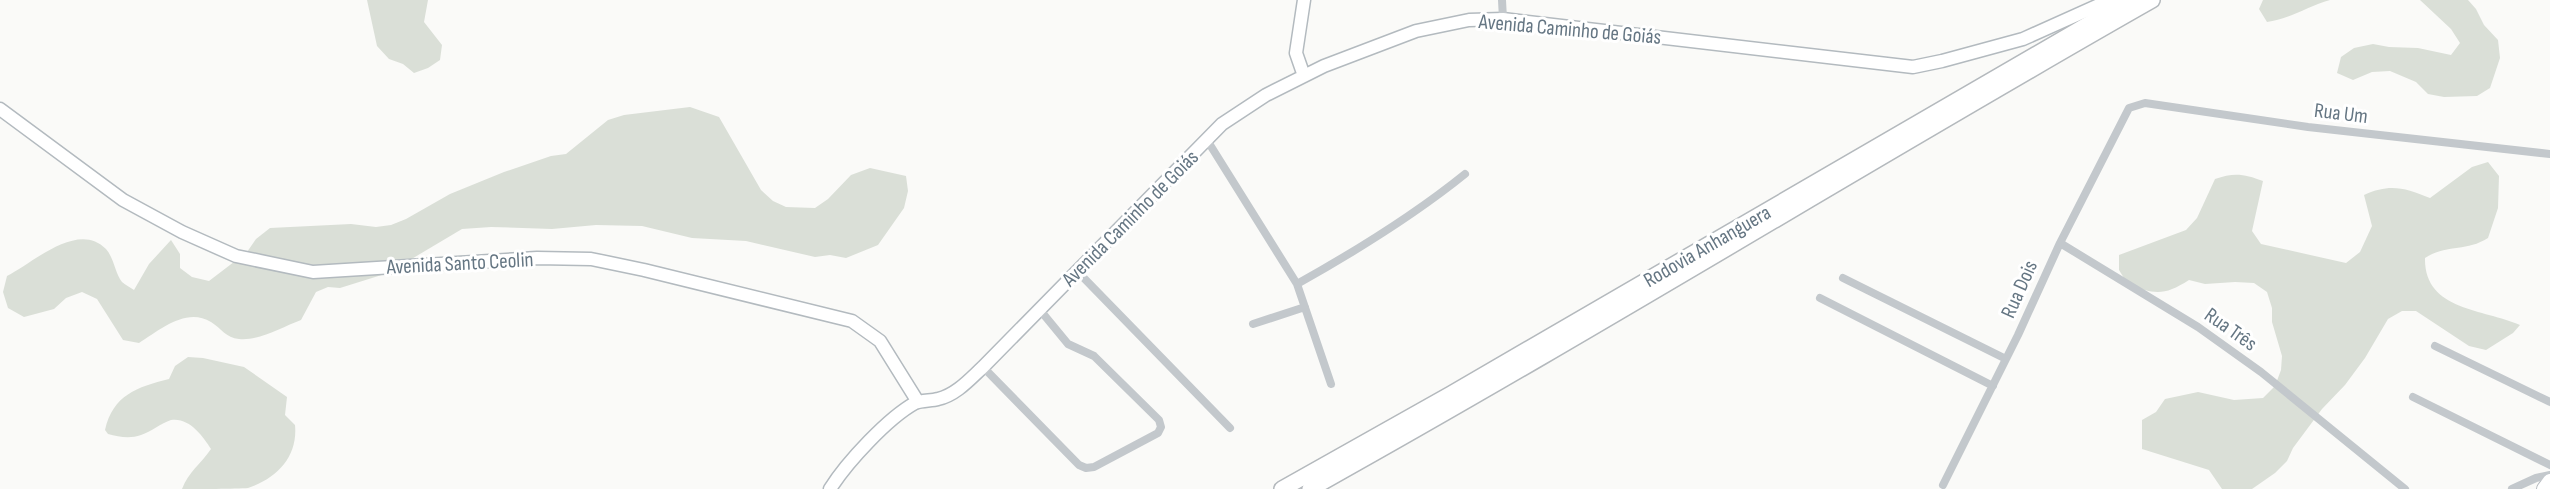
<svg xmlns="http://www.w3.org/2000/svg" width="2550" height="489" font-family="'Sofia Sans Condensed',sans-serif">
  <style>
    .green { fill: #dadfd7 }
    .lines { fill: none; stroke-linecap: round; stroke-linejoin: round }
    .secondary-casing { stroke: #b3babf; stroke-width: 15 }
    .primary-casing { stroke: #b5babe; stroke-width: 16 }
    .highway-casing { stroke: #b4b9bd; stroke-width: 18 }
    .street { stroke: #c3c8cc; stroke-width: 8 }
    .secondary { stroke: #fff; stroke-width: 12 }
    .primary { stroke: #fff; stroke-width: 14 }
    .highway { stroke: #fff; stroke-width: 15 }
    .labels { text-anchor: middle; stroke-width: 6; stroke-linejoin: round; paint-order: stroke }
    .street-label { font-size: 21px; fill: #657683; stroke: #fff }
  </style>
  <rect width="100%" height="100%" fill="#fafaf8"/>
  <path class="green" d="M 367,0 L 428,0 L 424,22 L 442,45 L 440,60 L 428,68 L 414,73 L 403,64 L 389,59 L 377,46 Z
    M 2263,0 L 2330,0 C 2308,6 2290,19 2267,22 L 2259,9 Z
    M 2420,0 L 2468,0 L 2476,9 L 2484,25 L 2498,40 L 2500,58 L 2490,88 L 2477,96 L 2444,97 L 2428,94 L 2416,82 L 2390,71 L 2372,72 L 2353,80 L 2337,73 L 2341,57 L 2354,48 L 2373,44 L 2389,47 L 2418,48 L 2451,55 L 2460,43 L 2451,29 Z
    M 690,107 L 719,117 L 761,190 L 773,201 L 786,207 L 815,208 L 828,199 L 851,175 L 870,168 L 906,176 L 908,191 L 904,208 L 878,245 L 846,258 L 830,255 L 815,257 L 746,241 L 692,238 L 642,226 L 596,225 L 552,229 L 491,227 L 462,229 L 388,273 L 340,288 L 328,287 L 316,292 L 301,320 C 282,327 260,341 239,339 C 226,338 221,328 211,322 C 186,307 160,330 139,343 L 123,340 L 97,299 L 82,292 L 66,298 L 54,309 L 24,317 L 8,308 L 3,292 L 7,276 C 33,263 78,220 106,249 C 114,258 115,273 122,282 C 125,285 130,287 134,290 L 149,264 L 171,240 L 180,254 L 180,268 L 192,277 L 209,281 L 247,252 L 256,239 L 270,228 L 351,224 L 376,227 L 391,225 L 406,219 L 450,194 L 504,172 L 551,156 L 566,154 L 608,120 L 624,115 Z
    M 2488,162 L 2499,176 L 2498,208 L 2488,238 C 2466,252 2447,244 2425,258 C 2424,311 2484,309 2520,325 L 2513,333 L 2486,350 L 2469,346 L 2416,311 L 2402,311 L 2388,319 L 2365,358 L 2345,385 L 2322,409 L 2293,448 L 2287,461 L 2275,473 L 2252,489 L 2222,489 L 2209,470 L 2142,449 L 2142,420 L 2156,412 L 2165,399 L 2198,392 L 2234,400 L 2263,398 L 2275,386 L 2281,370 L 2282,356 L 2272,322 L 2272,308 L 2267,292 L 2254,283 L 2235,282 L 2205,284 L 2189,280 C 2164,296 2154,295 2127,283 L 2119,270 L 2119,255 L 2186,230 L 2197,218 L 2215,179 C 2234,172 2245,174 2263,181 L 2252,231 L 2261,244 L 2346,263 L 2360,252 L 2372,226 L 2364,195 C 2390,183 2405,188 2430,198 L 2472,167 Z
    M 188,357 L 203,358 L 244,367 L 287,397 L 285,415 L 295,425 C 298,456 278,478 248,488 C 236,489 197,489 182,489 C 189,471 200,465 211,449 C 203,436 189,417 171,420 C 161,423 151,432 141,435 C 130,439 119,437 108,434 L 105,430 C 113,395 137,387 169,379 L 175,366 Z"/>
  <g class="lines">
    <g class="secondary-casing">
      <path id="secondary" d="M 1304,76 L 1296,53 L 1304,0
        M 0,109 L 123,200 L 182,232 L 236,256 L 313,272 L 537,258 L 591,259 L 644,270 L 852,321 L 880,341 L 918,402
        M 830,489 C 847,462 888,418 915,403 C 922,400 931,401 938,399 C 956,395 970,379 983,367 L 1222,124 L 1266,95 L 1324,66 L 1416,31 L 1469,20 L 1503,19 L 1913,67 L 1942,61 L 2023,39 L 2110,0"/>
    </g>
    <g class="primary-casing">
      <path id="primary" d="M 2544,489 L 2550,481"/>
    </g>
    <g class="highway-casing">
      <path id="highway" d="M 1282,489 L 1451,394 L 2130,0
        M 1310,489 C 1594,331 1870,160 2152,0"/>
    </g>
    <path class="street" d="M 1502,0 L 1503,19
      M 1207,140 L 1297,284 L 1331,384
      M 2060,243 L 2198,327 L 2261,372 L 2405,489
      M 1077,271 L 1230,428
      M 1843,278 L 2006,359
      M 1297,284 C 1356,251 1413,216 1465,174
      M 1820,298 L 1993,386
      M 1253,324 L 1305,307
      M 2435,346 L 2550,402
      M 983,367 L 1079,465 L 1086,468 L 1094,467 L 1158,433 L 1161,427 L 1159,420 L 1094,356 L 1068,344 L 1040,310
      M 2413,397 L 2550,465
      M 1943,485 L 2018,335 L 2060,243 L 2129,108 L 2145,103 L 2308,127 L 2550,154
      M 2512,489 L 2536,478 L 2550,475"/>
    <use href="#secondary" class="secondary"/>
    <use href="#primary" class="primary"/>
    <use href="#highway" class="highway"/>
  </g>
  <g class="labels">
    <g class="street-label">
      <text transform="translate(1570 29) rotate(5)" y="7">Avenida Caminho de Goiás</text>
      <text transform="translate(2341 113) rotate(7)" y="7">Rua Um</text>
      <text transform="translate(1130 218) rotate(-45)" y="7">Avenida Caminho de Goiás</text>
      <text transform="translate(1707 246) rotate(-30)" y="7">Rodovia Anhanguera</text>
      <text transform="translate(460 263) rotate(-3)" y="7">Avenida Santo Ceolin</text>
      <text transform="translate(2019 289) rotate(-66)" y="7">Rua Dois</text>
      <text transform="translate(2231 329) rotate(35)" y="7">Rua Três</text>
    </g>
  </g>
</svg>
